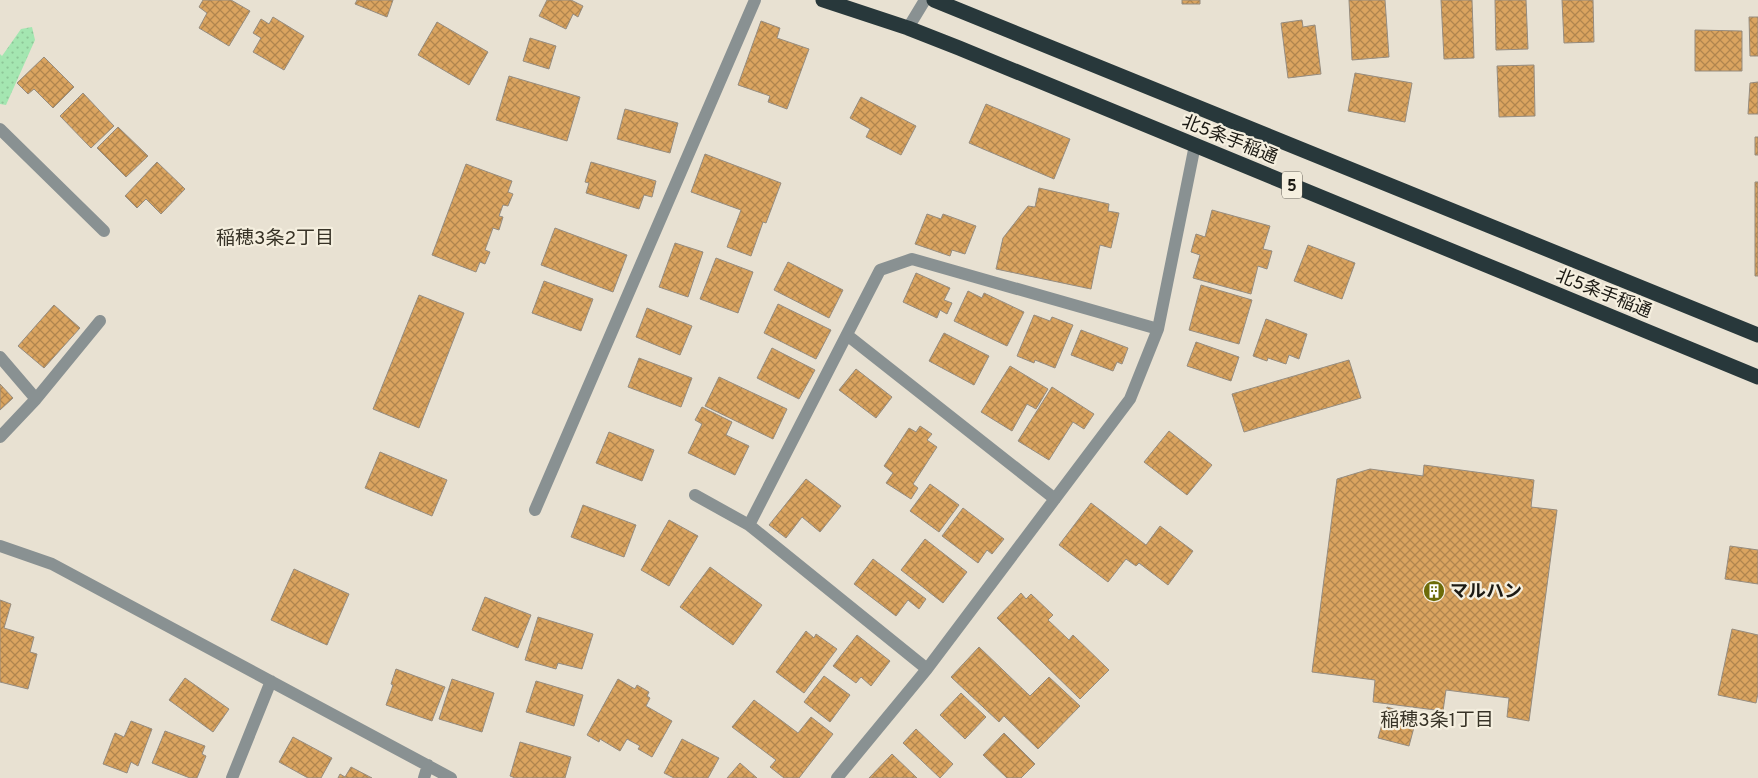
<svg xmlns="http://www.w3.org/2000/svg" width="1758" height="778" font-family="Overpass,'Noto Sans JP',sans-serif">
  <style>
    .green { fill: url(#green-dots) }
    .building { fill: url(#building-cross-hatch); stroke: #968c7f }
    .lines { fill: none; stroke-linecap: round; stroke-linejoin: round }
    .minor { stroke: #899192; stroke-width: 12 }
    .highway { stroke: #28383b; stroke-width: 15 }
    .labels { text-anchor: middle; stroke-width: 4.5; stroke-linejoin: round; paint-order: stroke }
    .shield { fill: #f5efdf; stroke: #5c5950; stroke-width: 1 }
    .shield-label { font-size: 16px; font-weight: bold; fill: #1b1913 }
    .street-label { font-size: 18px; fill: #1b1913; stroke: #f5efdf }
    .poi-label { font-size: 18px; font-weight: bold; fill: #1b1913; stroke: #f5efdf; text-anchor: start }
    .neighbourhood-label { font-size: 19px; fill: #383327; stroke: #f5efdf }
  </style>
  <defs>
    <pattern id="green-dots" width="8" height="8" patternUnits="userSpaceOnUse" patternTransform="scale(1.25)"><rect width="8" height="8" fill="#a4e6b1"/><path d="M2 2h.1M6 6h.1" fill="none" stroke="#8dc597" stroke-width="1.8" stroke-linecap="round"/></pattern>
    <pattern id="building-cross-hatch" width="8" height="8" patternUnits="userSpaceOnUse" patternTransform="scale(1.25)"><rect width="8" height="8" fill="#daa460"/><path d="M0 0l8 8M0 8l8-8" fill="none" stroke="#b0854e"/></pattern>
  </defs>
  <rect width="100%" height="100%" fill="#e8e1d2"/>
  <path class="green" d="M 32,27 L 35,40 L 6,105 L 0,104 L 0,54 L 2,56 L 21,29 Z"/>
  <path class="building" d="M 203,0 L 231,0 L 250,11 L 229,46 L 199,28 L 207,13 L 199,7 Z
    M 357,0 L 393,0 L 387,17 L 355,4 Z
    M 547,0 L 571,0 L 583,6 L 578,17 L 573,14 L 566,29 L 539,16 Z
    M 1182,0 L 1200,0 L 1200,4 L 1182,4 Z
    M 1349,0 L 1385,0 L 1389,57 L 1352,60 Z
    M 1441,0 L 1472,0 L 1474,58 L 1444,59 Z
    M 1495,0 L 1526,0 L 1528,49 L 1496,50 Z
    M 1562,0 L 1593,0 L 1594,42 L 1564,43 Z
    M 273,17 L 304,36 L 284,70 L 253,52 L 261,38 L 253,33 L 261,19 L 269,24 Z
    M 1749,17 L 1758,17 L 1758,56 L 1750,56 Z
    M 1302,20 L 1303,27 L 1315,25 L 1321,74 L 1288,78 L 1281,23 Z
    M 761,21 L 780,28 L 777,38 L 809,49 L 787,109 L 768,102 L 770,96 L 738,85 Z
    M 437,22 L 488,52 L 469,85 L 418,55 Z
    M 1695,30 L 1742,31 L 1742,71 L 1695,71 Z
    M 530,38 L 556,46 L 549,69 L 523,61 Z
    M 44,57 L 74,87 L 53,108 L 34,89 L 28,94 L 17,83 Z
    M 1534,65 L 1535,116 L 1499,117 L 1497,66 Z
    M 1355,73 L 1412,83 L 1405,122 L 1348,111 Z
    M 509,76 L 580,97 L 567,141 L 496,120 Z
    M 1758,82 L 1758,114 L 1748,114 L 1750,83 Z
    M 83,93 L 114,126 L 91,148 L 60,116 Z
    M 861,97 L 916,126 L 901,155 L 866,137 L 870,129 L 850,118 Z
    M 986,104 L 1070,139 L 1054,179 L 969,143 Z
    M 625,109 L 678,123 L 670,153 L 617,139 Z
    M 118,127 L 148,156 L 126,177 L 97,148 Z
    M 1755,137 L 1758,137 L 1758,155 L 1755,155 Z
    M 705,154 L 781,183 L 766,223 L 763,222 L 751,256 L 727,247 L 741,210 L 691,192 Z
    M 157,162 L 185,189 L 161,214 L 146,199 L 137,208 L 125,196 Z
    M 591,162 L 656,181 L 652,197 L 644,195 L 639,209 L 586,193 L 589,183 L 585,182 Z
    M 466,164 L 512,181 L 508,192 L 513,194 L 508,206 L 503,205 L 499,216 L 503,217 L 499,230 L 493,228 L 485,250 L 490,252 L 485,264 L 480,262 L 476,272 L 432,255 Z
    M 1755,182 L 1758,182 L 1758,276 L 1755,276 Z
    M 1039,188 L 1109,204 L 1108,211 L 1119,213 L 1111,248 L 1100,245 L 1091,289 L 996,269 L 1003,238 L 1028,206 L 1035,207 Z
    M 1212,210 L 1270,226 L 1263,249 L 1272,251 L 1267,269 L 1258,266 L 1251,294 L 1193,278 L 1200,255 L 1191,252 L 1196,234 L 1205,237 Z
    M 927,214 L 941,219 L 943,214 L 976,226 L 965,254 L 952,250 L 950,256 L 915,244 Z
    M 555,228 L 627,255 L 613,292 L 541,265 Z
    M 675,243 L 703,252 L 688,297 L 659,287 Z
    M 1308,245 L 1355,263 L 1342,299 L 1294,281 Z
    M 716,258 L 753,272 L 738,313 L 700,299 Z
    M 788,262 L 843,290 L 829,318 L 774,290 Z
    M 916,273 L 950,288 L 944,300 L 952,303 L 947,314 L 940,310 L 937,318 L 903,302 Z
    M 544,281 L 593,299 L 581,331 L 532,313 Z
    M 1201,285 L 1252,300 L 1239,344 L 1189,330 Z
    M 968,291 L 982,298 L 984,293 L 1024,312 L 1007,346 L 954,321 Z
    M 419,295 L 464,313 L 419,428 L 373,409 Z
    M 778,304 L 831,330 L 816,359 L 764,333 Z
    M 54,305 L 80,328 L 44,368 L 18,346 Z
    M 647,308 L 692,326 L 680,355 L 636,337 Z
    M 1034,315 L 1050,321 L 1052,317 L 1073,325 L 1055,368 L 1035,360 L 1034,363 L 1017,356 Z
    M 1266,319 L 1307,334 L 1299,359 L 1289,355 L 1286,364 L 1268,358 L 1267,361 L 1253,356 Z
    M 1081,330 L 1128,348 L 1122,364 L 1117,362 L 1113,371 L 1071,355 Z
    M 944,333 L 989,356 L 974,385 L 929,361 Z
    M 1196,342 L 1239,357 L 1231,381 L 1187,366 Z
    M 772,348 L 815,370 L 799,399 L 757,378 Z
    M 639,358 L 692,378 L 681,407 L 628,387 Z
    M 1349,360 L 1361,398 L 1244,432 L 1232,394 Z
    M 1010,366 L 1048,389 L 1036,409 L 1027,404 L 1012,431 L 981,412 Z
    M 856,369 L 892,397 L 876,418 L 839,390 Z
    M 719,377 L 787,409 L 773,439 L 705,406 Z
    M 0,384 L 13,398 L 0,410 Z
    M 1052,387 L 1094,414 L 1084,429 L 1073,422 L 1049,460 L 1018,441 Z
    M 702,407 L 732,422 L 726,435 L 749,446 L 735,475 L 688,453 L 702,424 L 695,420 Z
    M 920,426 L 932,434 L 927,440 L 937,447 L 913,484 L 918,488 L 911,499 L 886,483 L 893,473 L 884,466 L 909,428 L 916,432 Z
    M 1169,431 L 1212,465 L 1187,495 L 1144,462 Z
    M 609,432 L 654,450 L 642,481 L 596,463 Z
    M 380,452 L 447,480 L 432,516 L 365,488 Z
    M 1424,465 L 1534,480 L 1531,507 L 1557,510 L 1529,721 L 1507,717 L 1509,698 L 1446,690 L 1443,711 L 1373,702 L 1375,680 L 1312,672 L 1337,479 L 1370,469 L 1423,476 Z
    M 806,479 L 841,506 L 820,532 L 802,517 L 786,538 L 769,525 Z
    M 930,484 L 959,505 L 939,532 L 910,511 Z
    M 1091,503 L 1146,545 L 1160,526 L 1193,551 L 1168,585 L 1139,563 L 1136,566 L 1126,559 L 1108,582 L 1059,545 Z
    M 583,505 L 636,525 L 624,557 L 571,537 Z
    M 963,508 L 1004,539 L 992,554 L 987,550 L 978,563 L 942,536 Z
    M 669,520 L 698,536 L 669,586 L 641,570 Z
    M 925,539 L 967,572 L 943,603 L 901,570 Z
    M 1730,546 L 1758,550 L 1758,584 L 1725,579 Z
    M 873,559 L 926,599 L 919,609 L 908,600 L 896,616 L 854,584 Z
    M 710,567 L 762,605 L 733,645 L 680,607 Z
    M 294,569 L 349,594 L 327,645 L 271,620 Z
    M 1021,593 L 1026,599 L 1031,594 L 1053,615 L 1048,620 L 1069,640 L 1073,635 L 1109,670 L 1080,699 L 997,618 Z
    M 485,597 L 531,615 L 518,648 L 472,630 Z
    M 0,600 L 11,604 L 4,628 L 34,637 L 30,652 L 37,654 L 28,689 L 0,682 Z
    M 538,617 L 593,634 L 582,669 L 558,663 L 556,669 L 525,660 Z
    M 1732,629 L 1758,635 L 1758,694 L 1756,703 L 1718,695 Z
    M 806,631 L 814,638 L 816,634 L 837,649 L 804,693 L 776,672 Z
    M 857,635 L 890,661 L 871,686 L 861,677 L 856,683 L 833,666 Z
    M 979,647 L 1030,696 L 1049,677 L 1080,706 L 1038,749 L 1004,716 L 999,722 L 951,677 Z
    M 396,669 L 445,687 L 432,721 L 386,705 L 393,685 L 391,684 Z
    M 824,676 L 850,695 L 830,722 L 804,702 Z
    M 185,678 L 229,709 L 213,732 L 169,700 Z
    M 452,679 L 494,693 L 482,732 L 439,719 Z
    M 618,679 L 635,689 L 637,685 L 649,692 L 647,696 L 650,698 L 646,706 L 672,721 L 652,757 L 638,749 L 640,746 L 627,739 L 620,751 L 600,739 L 599,742 L 587,735 Z
    M 536,681 L 583,695 L 574,726 L 526,712 Z
    M 961,693 L 986,717 L 965,739 L 940,715 Z
    M 754,700 L 798,733 L 811,717 L 833,734 L 799,778 L 784,778 L 770,767 L 776,760 L 732,727 Z
    M 1387,707 L 1417,716 L 1409,746 L 1378,738 Z
    M 131,721 L 152,729 L 138,766 L 131,762 L 127,773 L 103,764 L 115,733 L 124,737 Z
    M 916,729 L 953,764 L 940,778 L 903,743 Z
    M 165,731 L 205,746 L 202,754 L 206,756 L 197,778 L 190,778 L 152,763 Z
    M 1004,733 L 1035,764 L 1021,778 L 1007,778 L 983,755 Z
    M 293,737 L 332,758 L 321,778 L 308,778 L 279,762 Z
    M 682,739 L 719,758 L 708,778 L 674,778 L 664,773 Z
    M 520,742 L 571,757 L 565,778 L 515,778 L 510,776 Z
    M 892,754 L 917,778 L 869,778 Z
    M 740,763 L 757,778 L 727,778 Z
    M 351,767 L 372,778 L 338,778 L 340,774 L 345,777 Z"/>
  <g class="lines">
    <path class="minor" d="M 908,28 L 925,0
      M 0,129 L 104,231
      M 847,335 L 1055,499
      M 0,357 L 36,399
      M 0,437 L 36,399 L 100,321
      M 695,495 L 749,525 L 927,669
      M 535,510 L 755,0
      M 749,525 L 880,270 L 912,259 L 1158,329
      M 0,546 L 52,564 L 451,778
      M 232,778 L 271,681
      M 424,778 L 428,765
      M 837,778 L 927,669 L 1130,399 L 1158,329 L 1195,145"/>
    <path class="highway" d="M 823,0 L 908,28 L 959,48 L 1758,377
      M 934,0 L 1758,335"/>
  </g>
  <defs>
    <g id="building-disc" transform="scale(1.125)"><circle r="9.5" fill="#6c6b09" stroke="#f5efdf"/><path d="M-4-6H4V6H1V3H-1V6H-4ZM-2.5-4.3h1.7v1.8h-1.7ZM.8-4.3h1.7v1.8H.8ZM-2.5-1h1.7V.8h-1.7ZM.8-1h1.7V.8H.8Z" fill="#fff"/></g>
  </defs>
  <g fill-rule="evenodd">
    <use href="#building-disc" x="1434" y="591"/>
  </g>
  <g class="labels">
    <rect class="shield" x="1282" y="171.5" width="20" height="27" rx="4"/>
    <g class="shield-label">
      <text x="1292" y="191">5</text>
    </g>
    <g class="street-label">
      <text transform="translate(1230 139) rotate(22)" y="6">北5条手稲通</text>
      <text transform="translate(1604 293) rotate(22)" y="6">北5条手稲通</text>
    </g>
    <g class="poi-label">
      <text x="1450" y="597">マルハン</text>
    </g>
    <g class="neighbourhood-label">
      <text x="275" y="244">稲穂3条2丁目</text>
      <text x="1437" y="726">稲穂3条1丁目</text>
    </g>
  </g>
</svg>
